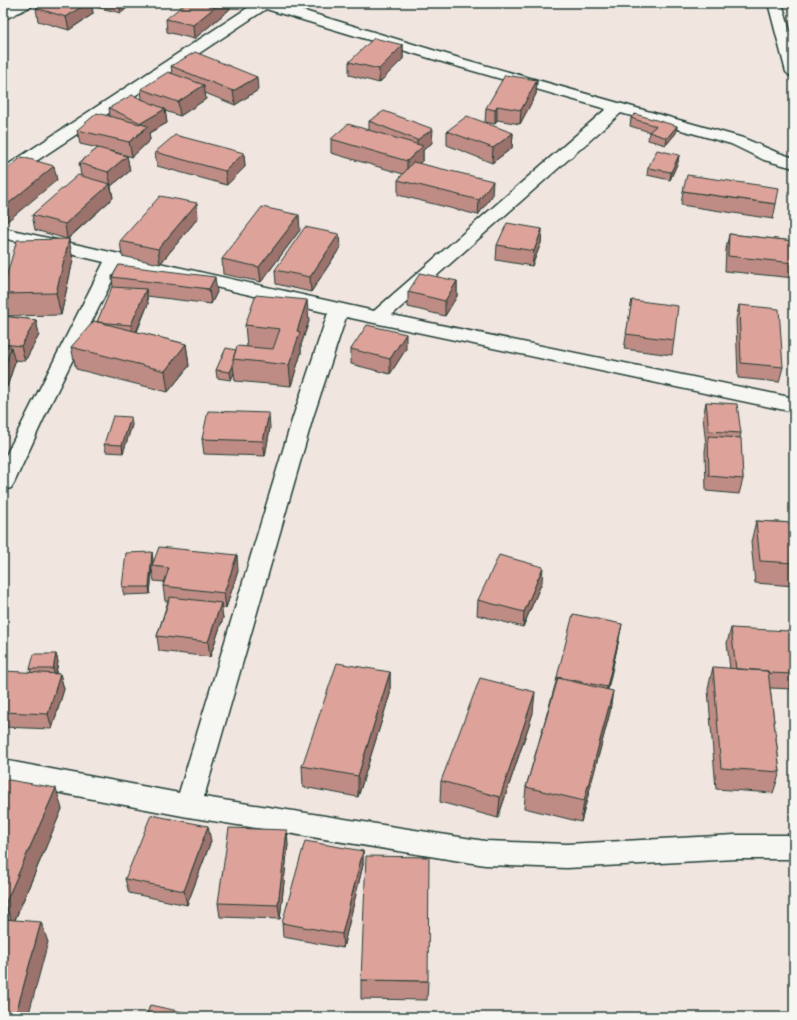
<svg xmlns="http://www.w3.org/2000/svg" width="797" height="1020" font-family="Kalam,sans-serif">
  <style>
    .lines { fill: none; stroke-linecap: round; stroke-linejoin: round }
    .minor-casing { stroke: #1f3d34; stroke-width: 3 }
    .minor { fill: #f6f6f2; fill-rule: evenodd }
    .wall { fill: #be8c84; stroke: #1f3d34 }
    .shaded-wall { fill: #9b726c; stroke: #1f3d34 }
    .building { fill: #dda39a; stroke: #1f3d34 }
  </style>
  <rect width="100%" height="100%" fill="#f1e5e0"/>
  <filter id="ink" filterUnits="userSpaceOnUse"><feTurbulence type="fractalNoise" baseFrequency=".025" numOctaves="2"/><feDisplacementMap in="SourceGraphic" scale="8" xChannelSelector="R" yChannelSelector="G"/><feConvolveMatrix kernelMatrix="1 2 1 2 8 2 1 2 1" color-interpolation-filters="sRGB"/></filter>
  <g filter="url(#ink)">
    <g class="lines">
      <g class="minor-casing">
        <path id="minor" d="M 16,3 L 34,3 L 32,6 L 3,20 L 3,10 Z
          M 255,3 L 278,3 L 459,58 L 743,138 L 776,152 L 794,158 L 794,168 L 764,160 L 731,144 L 621,113 L 392,315 L 794,398 L 794,412 L 346,317 L 313,417 L 204,797 L 485,841 L 567,844 L 735,835 L 794,835 L 794,859 L 735,859 L 567,868 L 485,865 L 188,817 L 3,782 L 3,760 L 179,793 L 293,417 L 328,313 L 120,265 L 49,407 L 14,483 L 11,488 L 3,490 L 3,461 L 104,262 L 3,238 L 3,228 L 374,311 L 606,109 L 449,64 L 266,9 L 9,179 L 3,180 L 3,168 Z
          M 768,3 L 782,3 L 794,45 L 794,77 L 789,75 L 786,72 Z"/>
      </g>
      <use href="#minor" class="minor"/>
    </g>
    <path class="wall" d="M 43,3 L 133,3 L 121,13 L 92,6 L 93,14 L 69,30 L 38,21 L 36,8 Z
      M 230,9 L 194,39 L 167,32 L 166,19 Z
      M 403,45 L 403,59 L 379,83 L 349,75 L 349,62 Z
      M 171,66 L 258,90 L 235,105 L 205,93 L 206,99 L 180,116 L 165,111 L 167,123 L 149,133 L 150,140 L 132,157 L 110,151 L 127,156 L 130,171 L 111,186 L 113,198 L 68,239 L 73,260 L 61,315 L 6,316 L 3,302 L 3,288 L 67,239 L 35,230 L 32,215 L 81,176 L 79,163 L 98,148 L 80,144 L 77,130 L 110,116 L 109,108 L 142,99 L 141,89 L 172,73 Z
      M 537,80 L 536,94 L 520,124 L 497,120 L 495,124 L 485,122 L 486,108 Z
      M 631,118 L 677,126 L 676,133 L 666,145 L 648,140 L 649,132 L 650,132 L 630,126 Z
      M 369,121 L 432,143 L 423,150 L 423,160 L 419,164 L 492,196 L 478,215 L 398,195 L 398,180 L 403,174 L 331,153 L 331,139 L 369,130 Z
      M 447,131 L 513,133 L 512,148 L 492,163 L 447,145 Z
      M 155,152 L 244,153 L 245,167 L 227,185 L 157,166 Z
      M 679,155 L 678,162 L 670,180 L 647,175 L 648,168 Z
      M 683,191 L 776,204 L 773,219 L 681,205 Z
      M 198,218 L 160,264 L 122,256 L 120,241 Z
      M 542,229 L 541,243 L 532,266 L 496,260 L 497,245 Z
      M 300,230 L 261,282 L 223,274 L 222,259 Z
      M 339,234 L 340,248 L 311,292 L 276,284 L 275,270 Z
      M 729,234 L 794,241 L 794,278 L 725,271 L 726,249 Z
      M 119,265 L 217,292 L 211,304 L 147,296 L 148,304 L 137,332 L 186,344 L 189,366 L 168,392 L 76,369 L 71,347 L 97,322 L 113,287 L 112,277 Z
      M 457,281 L 457,296 L 445,316 L 408,307 L 408,292 Z
      M 632,300 L 674,340 L 672,355 L 624,349 Z
      M 739,305 L 783,367 L 779,382 L 738,378 L 736,320 Z
      M 3,316 L 36,320 L 39,335 L 25,361 L 14,360 L 15,362 L 7,387 L 3,388 Z
      M 309,321 L 301,345 L 301,353 L 291,386 L 235,381 L 234,373 L 231,380 L 217,378 L 216,370 L 236,350 L 247,347 L 245,325 Z
      M 351,349 L 406,349 L 390,374 L 351,364 Z
      M 706,402 L 741,433 L 740,438 L 743,479 L 739,494 L 706,491 L 705,451 L 706,445 L 703,417 Z
      M 132,425 L 123,453 L 106,452 L 104,444 Z
      M 270,428 L 265,456 L 204,454 L 202,439 Z
      M 756,521 L 794,523 L 794,586 L 755,583 L 751,542 Z
      M 152,552 L 153,562 L 238,571 L 226,608 L 221,608 L 223,618 L 210,657 L 159,651 L 157,636 L 168,601 L 165,601 L 163,586 L 164,582 L 154,581 L 152,570 L 150,594 L 124,595 L 122,587 Z
      M 542,582 L 523,627 L 477,615 L 478,600 Z
      M 731,628 L 794,653 L 794,686 L 793,689 L 770,688 L 780,772 L 773,793 L 716,789 L 708,689 L 713,667 L 730,669 L 727,643 Z
      M 619,639 L 608,689 L 610,712 L 581,822 L 524,808 L 526,787 L 556,682 L 557,677 Z
      M 56,654 L 58,662 L 56,674 L 60,674 L 64,689 L 52,729 L 3,727 L 3,674 L 31,673 L 30,669 Z
      M 390,672 L 390,694 L 358,797 L 303,787 L 302,766 Z
      M 533,713 L 498,818 L 440,802 L 441,781 Z
      M 3,779 L 62,809 L 15,920 L 48,942 L 3,1017 Z
      M 211,841 L 187,905 L 129,893 L 125,879 Z
      M 288,844 L 280,919 L 220,917 L 218,903 Z
      M 363,851 L 363,865 L 343,948 L 283,937 L 282,923 Z
      M 361,980 L 428,981 L 427,1000 L 361,999 Z"/>
    <path class="shaded-wall" d="M 87,3 L 92,3 L 93,14 L 69,30 L 66,17 Z
      M 119,3 L 133,3 L 121,13 Z
      M 220,3 L 229,3 L 230,9 L 194,39 L 193,25 Z
      M 403,45 L 403,59 L 379,83 L 379,69 Z
      M 257,77 L 258,90 L 235,105 L 233,91 Z
      M 537,80 L 536,94 L 520,124 L 521,110 Z
      M 204,85 L 206,99 L 180,116 L 178,102 Z
      M 497,106 L 497,120 L 495,124 L 495,110 Z
      M 165,109 L 167,123 L 149,133 L 150,140 L 132,157 L 129,142 L 143,131 L 141,123 Z
      M 677,126 L 676,133 L 666,145 L 667,138 Z
      M 433,129 L 432,143 L 423,150 L 423,160 L 407,175 L 407,161 L 417,152 L 417,140 Z
      M 513,133 L 512,148 L 492,163 L 493,148 Z
      M 244,153 L 245,167 L 227,185 L 225,171 Z
      M 679,155 L 678,162 L 670,180 L 671,172 Z
      M 127,156 L 130,171 L 111,186 L 108,172 Z
      M 54,166 L 57,180 L 4,224 L 3,221 L 3,208 Z
      M 493,181 L 492,196 L 478,215 L 479,200 Z
      M 110,184 L 113,198 L 67,239 L 65,224 Z
      M 197,203 L 198,218 L 160,264 L 158,249 Z
      M 299,215 L 300,230 L 261,282 L 259,267 Z
      M 542,229 L 541,243 L 532,266 L 534,251 Z
      M 339,234 L 340,248 L 311,292 L 310,277 Z
      M 69,239 L 73,260 L 61,315 L 56,293 Z
      M 215,277 L 217,292 L 211,304 L 209,289 Z
      M 457,281 L 457,296 L 445,316 L 445,301 Z
      M 146,289 L 148,304 L 133,339 L 131,325 Z
      M 307,300 L 309,321 L 301,345 L 301,353 L 291,386 L 289,365 L 297,331 Z
      M 36,320 L 39,335 L 25,361 L 21,346 Z
      M 406,334 L 406,349 L 390,374 L 390,359 Z
      M 186,344 L 189,366 L 168,392 L 165,371 Z
      M 11,347 L 15,362 L 7,387 L 3,372 Z
      M 233,366 L 234,373 L 231,380 L 230,372 Z
      M 269,413 L 270,428 L 265,456 L 263,441 Z
      M 131,417 L 132,425 L 123,453 L 122,445 Z
      M 152,552 L 153,560 L 153,566 L 152,566 L 152,570 L 150,594 L 149,587 Z
      M 237,555 L 238,571 L 226,608 L 224,593 Z
      M 543,567 L 542,582 L 523,627 L 524,612 Z
      M 221,603 L 223,618 L 210,657 L 208,642 Z
      M 622,624 L 619,639 L 605,702 L 607,687 Z
      M 56,654 L 58,662 L 55,676 L 53,669 Z
      M 390,672 L 390,694 L 358,797 L 358,776 Z
      M 60,674 L 64,689 L 52,729 L 48,714 Z
      M 613,691 L 610,712 L 581,822 L 584,801 Z
      M 535,692 L 533,713 L 498,818 L 500,797 Z
      M 56,788 L 62,809 L 13,924 L 5,904 Z
      M 208,826 L 211,841 L 187,905 L 184,891 Z
      M 287,830 L 288,844 L 280,919 L 278,905 Z
      M 363,851 L 363,865 L 343,948 L 342,934 Z
      M 41,922 L 48,942 L 28,1017 L 15,1017 Z"/>
    <path class="building" d="M 43,3 L 87,3 L 66,17 L 36,8 Z
      M 186,3 L 220,3 L 193,25 L 166,19 Z
      M 374,38 L 403,45 L 379,69 L 349,62 Z
      M 195,52 L 257,77 L 233,91 L 171,66 Z
      M 168,72 L 204,85 L 178,102 L 141,89 Z
      M 505,75 L 537,80 L 521,110 L 497,106 L 495,110 L 486,108 Z
      M 132,95 L 165,109 L 141,123 L 109,108 Z
      M 384,111 L 433,129 L 417,140 L 369,121 Z
      M 97,113 L 148,126 L 129,142 L 77,130 Z
      M 635,114 L 677,126 L 667,138 L 649,132 L 656,126 L 631,118 Z
      M 467,116 L 513,133 L 493,148 L 447,131 Z
      M 348,124 L 423,146 L 407,161 L 331,139 Z
      M 175,135 L 244,153 L 225,171 L 155,152 Z
      M 98,148 L 127,156 L 108,172 L 79,163 Z
      M 657,150 L 679,155 L 671,172 L 648,168 Z
      M 22,157 L 54,166 L 3,208 L 3,172 Z
      M 413,162 L 493,181 L 479,200 L 398,180 Z
      M 78,175 L 110,184 L 65,224 L 32,215 Z
      M 687,175 L 779,188 L 776,204 L 683,191 Z
      M 160,196 L 197,203 L 158,249 L 120,241 Z
      M 262,207 L 299,215 L 259,267 L 222,259 Z
      M 507,223 L 542,229 L 534,251 L 497,245 Z
      M 305,227 L 339,234 L 310,277 L 275,270 Z
      M 729,234 L 794,241 L 794,263 L 728,256 Z
      M 69,239 L 56,293 L 3,294 L 3,288 L 17,240 Z
      M 119,265 L 215,277 L 209,289 L 112,277 Z
      M 420,273 L 457,281 L 445,301 L 408,292 Z
      M 112,287 L 146,289 L 131,325 L 97,322 Z
      M 256,295 L 307,300 L 297,331 L 300,332 L 289,365 L 233,359 L 237,346 L 273,349 L 280,329 L 245,325 Z
      M 632,300 L 678,306 L 674,340 L 626,334 Z
      M 739,305 L 779,309 L 783,367 L 741,363 Z
      M 3,316 L 36,320 L 21,346 L 3,344 Z
      M 94,321 L 186,344 L 165,371 L 71,347 Z
      M 367,325 L 406,334 L 390,359 L 351,349 Z
      M 3,347 L 11,347 L 3,372 Z
      M 226,348 L 236,350 L 233,359 L 233,366 L 230,372 L 216,370 Z
      M 706,402 L 737,404 L 741,433 L 709,431 Z
      M 208,411 L 269,413 L 263,441 L 202,439 Z
      M 113,416 L 131,417 L 122,445 L 104,444 Z
      M 708,436 L 741,438 L 743,479 L 709,476 Z
      M 756,521 L 794,523 L 794,563 L 760,561 Z
      M 159,547 L 237,555 L 224,593 L 163,586 L 169,568 L 152,566 Z
      M 152,552 L 149,587 L 122,587 L 126,553 Z
      M 499,555 L 543,567 L 524,612 L 478,600 Z
      M 170,597 L 221,603 L 208,642 L 157,636 Z
      M 573,614 L 622,624 L 607,687 L 557,677 Z
      M 731,628 L 790,631 L 794,653 L 794,674 L 768,673 L 768,671 L 736,669 Z
      M 34,654 L 56,654 L 53,669 L 30,669 Z
      M 337,663 L 390,672 L 358,776 L 302,766 Z
      M 713,667 L 768,671 L 780,772 L 721,768 Z
      M 4,671 L 60,674 L 48,714 L 3,712 L 3,674 Z
      M 480,678 L 535,692 L 500,797 L 441,781 Z
      M 558,678 L 613,691 L 584,801 L 526,787 Z
      M 3,779 L 56,788 L 5,904 L 3,904 Z
      M 151,815 L 208,826 L 184,891 L 125,879 Z
      M 229,828 L 287,830 L 278,905 L 218,903 Z
      M 305,841 L 363,851 L 342,934 L 282,923 Z
      M 366,856 L 429,857 L 428,981 L 361,980 Z
      M 3,919 L 41,922 L 15,1017 L 3,1017 Z
      M 150,1005 L 206,1017 L 146,1017 Z"/>
  </g>
  <rect width="797" height="1020" fill="none" stroke="#f6f6f2" stroke-width="16"/>
  <rect x="8" y="8" width="781" height="1004" fill="none" stroke="#1f3d34" stroke-width="1.5" filter="url(#ink)"/>
</svg>
